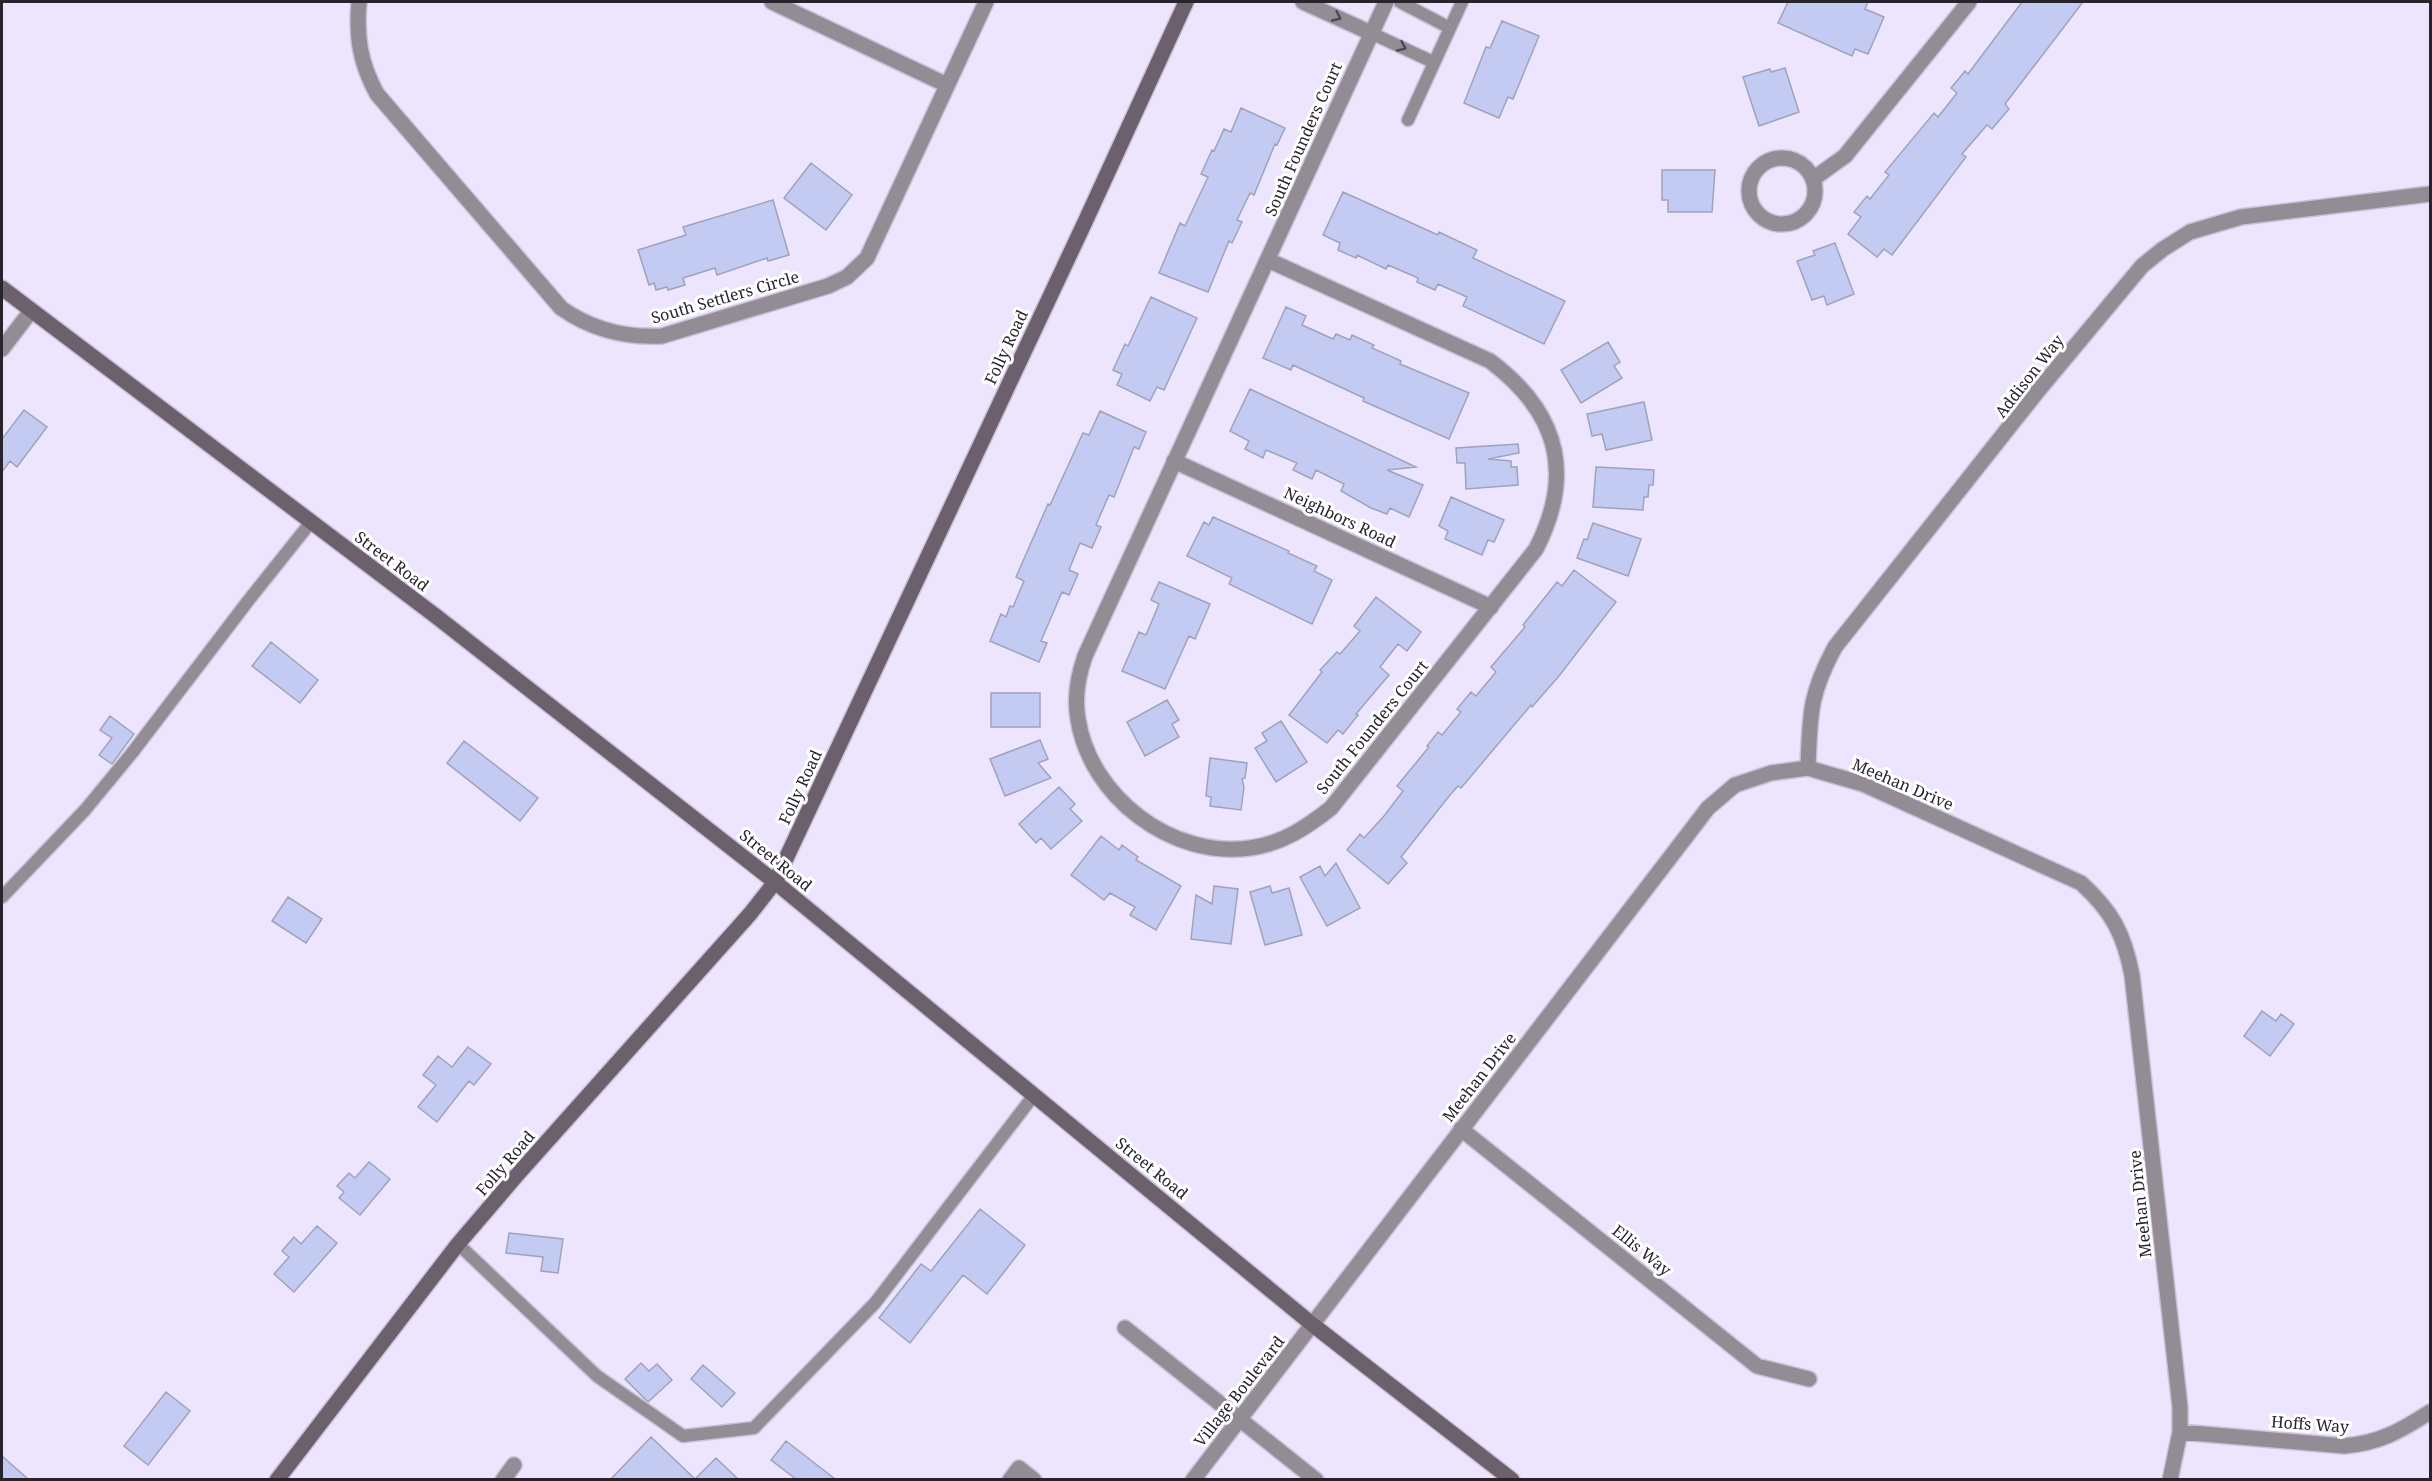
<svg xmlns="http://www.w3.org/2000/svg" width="2432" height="1481" font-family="'Noto Serif',serif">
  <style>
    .building { fill: #c3cbf2; stroke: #9ea3bb; stroke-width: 1.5 }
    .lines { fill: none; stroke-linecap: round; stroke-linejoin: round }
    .lane-casing { stroke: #c9c2d9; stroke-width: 15 }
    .street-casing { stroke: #c9c2d9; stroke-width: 18 }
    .secondary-casing { stroke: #c9c2d9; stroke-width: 18 }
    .lane { stroke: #948c95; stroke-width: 12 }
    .street { stroke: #948c95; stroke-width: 15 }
    .secondary { stroke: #6c606c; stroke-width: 15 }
    .oneway { stroke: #4d4852 }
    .labels { text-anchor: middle; stroke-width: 6; stroke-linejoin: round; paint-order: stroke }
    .street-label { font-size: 16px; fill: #27242e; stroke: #fff }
  </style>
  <rect width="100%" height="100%" fill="#ede5fe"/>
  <path class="building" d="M 1788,2 L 1868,2 L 1865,9 L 1884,17 L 1868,54 L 1855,49 L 1852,56 L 1778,23 Z
    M 2022,2 L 2083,2 L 2005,104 L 2009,109 L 1992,129 L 1987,125 L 1962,154 L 1966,157 L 1892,255 L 1884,249 L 1877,257 L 1848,234 L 1861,217 L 1854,212 L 1867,196 L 1870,199 L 1889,175 L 1885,172 L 1934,113 L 1938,117 L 1957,93 L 1951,88 L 1965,71 L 1968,74 Z
    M 1502,21 L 1539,36 L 1513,99 L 1508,97 L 1499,118 L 1464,103 L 1486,47 L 1490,48 Z
    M 1785,68 L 1799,112 L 1759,126 L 1743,77 L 1770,69 L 1771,72 Z
    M 1241,108 L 1285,128 L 1277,145 L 1275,144 L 1254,195 L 1250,193 L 1237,220 L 1242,222 L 1232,243 L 1229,241 L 1208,292 L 1159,273 L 1180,223 L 1185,226 L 1208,177 L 1201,174 L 1212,150 L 1214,151 L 1224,129 L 1231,132 Z
    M 811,163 L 852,195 L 826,230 L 784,198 Z
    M 1662,170 L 1715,170 L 1712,212 L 1668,212 L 1668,200 L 1662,200 Z
    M 1343,192 L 1438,235 L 1439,232 L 1477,250 L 1473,258 L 1565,301 L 1544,344 L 1463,306 L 1467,297 L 1438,284 L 1435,290 L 1417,282 L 1418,278 L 1388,265 L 1386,269 L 1357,255 L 1356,258 L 1338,250 L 1340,243 L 1323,235 Z
    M 773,200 L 789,255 L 768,261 L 767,258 L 717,275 L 715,268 L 683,278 L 685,285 L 668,290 L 667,287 L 656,290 L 654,283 L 649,285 L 638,250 L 686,235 L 683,227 Z
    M 1835,243 L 1854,294 L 1827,305 L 1824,296 L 1812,300 L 1797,261 L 1815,255 L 1813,251 Z
    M 1151,297 L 1197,318 L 1164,390 L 1157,387 L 1150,401 L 1117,385 L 1122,374 L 1113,370 L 1125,344 L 1128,346 Z
    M 1286,307 L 1306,316 L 1302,325 L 1333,339 L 1336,334 L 1350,340 L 1352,335 L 1374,345 L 1372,348 L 1401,361 L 1400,364 L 1469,393 L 1449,439 L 1363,401 L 1364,398 L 1293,365 L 1291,370 L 1263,358 Z
    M 1608,342 L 1620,362 L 1614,366 L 1622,378 L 1581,403 L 1561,370 Z
    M 1250,389 L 1416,467 L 1387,470 L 1423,485 L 1409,517 L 1390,508 L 1387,514 L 1371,508 L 1341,491 L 1344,484 L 1316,470 L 1312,479 L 1293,470 L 1297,463 L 1266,450 L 1263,458 L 1245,449 L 1249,441 L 1230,431 Z
    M 1644,402 L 1652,440 L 1606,450 L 1602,434 L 1592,436 L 1587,414 Z
    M 24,410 L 47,427 L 17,467 L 10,461 L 2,472 L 2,439 Z
    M 1100,411 L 1146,432 L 1139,449 L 1134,447 L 1114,497 L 1109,495 L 1096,525 L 1101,527 L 1092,548 L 1080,543 L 1069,570 L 1078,574 L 1069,595 L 1062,592 L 1041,641 L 1047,643 L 1039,662 L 990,641 L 1001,614 L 1006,617 L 1010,606 L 1013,607 L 1024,581 L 1016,577 L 1048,504 L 1050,505 L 1083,433 L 1089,435 Z
    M 1518,444 L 1519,453 L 1488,459 L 1511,461 L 1511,467 L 1517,467 L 1518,485 L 1466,489 L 1465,463 L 1457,463 L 1456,448 Z
    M 1596,467 L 1654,470 L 1653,485 L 1649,485 L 1648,497 L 1644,497 L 1643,510 L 1593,507 Z
    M 1451,497 L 1504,520 L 1494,542 L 1488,540 L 1482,555 L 1445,539 L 1448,531 L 1439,526 Z
    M 1213,517 L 1289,551 L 1288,553 L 1317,566 L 1314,571 L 1332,580 L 1312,624 L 1229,584 L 1232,578 L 1187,556 L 1204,522 L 1209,525 Z
    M 1593,523 L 1641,539 L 1628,576 L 1577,558 L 1584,539 L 1587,540 Z
    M 1574,570 L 1616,602 L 1559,676 L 1532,707 L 1531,705 L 1461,788 L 1458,786 L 1450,795 L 1401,857 L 1407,863 L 1388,884 L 1347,850 L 1360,834 L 1364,838 L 1384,816 L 1403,791 L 1397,786 L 1429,747 L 1427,746 L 1438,732 L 1442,735 L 1461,712 L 1457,709 L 1471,692 L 1476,696 L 1496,672 L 1491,667 L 1525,627 L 1523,625 L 1557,582 L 1562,586 Z
    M 1159,582 L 1210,604 L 1195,639 L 1189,636 L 1165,689 L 1122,671 L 1139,632 L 1146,635 L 1159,604 L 1151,600 Z
    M 1376,597 L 1421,632 L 1407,651 L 1398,644 L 1380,667 L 1389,675 L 1356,714 L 1358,715 L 1343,734 L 1338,730 L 1327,743 L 1289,715 L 1322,672 L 1320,670 L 1337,652 L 1340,654 L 1360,631 L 1354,626 Z
    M 271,642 L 318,680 L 300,703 L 252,666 Z
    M 991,693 L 1040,693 L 1040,727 L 991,727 Z
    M 1167,700 L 1179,720 L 1172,724 L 1179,737 L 1145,756 L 1127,722 Z
    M 110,716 L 134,734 L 112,764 L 99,755 L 112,738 L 100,730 Z
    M 1281,721 L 1307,762 L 1276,782 L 1255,748 L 1267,741 L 1262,733 Z
    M 1040,740 L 1048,759 L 1038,763 L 1051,778 L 1005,796 L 990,759 Z
    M 464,741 L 538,798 L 520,821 L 447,763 Z
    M 1210,758 L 1247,763 L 1245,778 L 1242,779 L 1244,787 L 1241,810 L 1210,806 L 1211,797 L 1206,796 Z
    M 1059,787 L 1075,804 L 1070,809 L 1082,821 L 1051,849 L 1041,838 L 1036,843 L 1019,824 Z
    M 1101,836 L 1119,850 L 1122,845 L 1138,857 L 1136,860 L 1181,886 L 1156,930 L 1130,915 L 1135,907 L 1110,893 L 1104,900 L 1071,875 Z
    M 1336,863 L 1360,908 L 1327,926 L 1300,877 L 1320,866 L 1325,876 Z
    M 1214,886 L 1238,889 L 1231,944 L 1191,939 L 1196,895 L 1212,904 Z
    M 1270,886 L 1272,893 L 1289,888 L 1302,935 L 1265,945 L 1250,892 Z
    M 288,897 L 322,919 L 306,943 L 272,921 Z
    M 2262,1011 L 2276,1021 L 2281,1014 L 2294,1024 L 2270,1056 L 2244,1036 Z
    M 468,1047 L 491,1064 L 474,1085 L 469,1081 L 437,1122 L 418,1107 L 436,1085 L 423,1075 L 438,1056 L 452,1067 Z
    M 369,1162 L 390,1179 L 360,1215 L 339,1198 L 344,1192 L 337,1186 L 349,1173 L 355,1178 Z
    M 980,1209 L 1025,1245 L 987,1294 L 963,1275 L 910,1343 L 879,1318 L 921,1264 L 931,1271 Z
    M 317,1226 L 337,1243 L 294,1292 L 274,1274 L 289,1257 L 282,1251 L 294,1237 L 301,1244 Z
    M 509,1233 L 563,1239 L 558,1273 L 541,1271 L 543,1257 L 506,1253 Z
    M 641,1363 L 649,1371 L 657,1364 L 672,1380 L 648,1402 L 625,1379 Z
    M 703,1365 L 735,1393 L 722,1407 L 691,1379 Z
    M 166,1392 L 190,1411 L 148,1465 L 124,1446 Z
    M 651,1437 L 695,1479 L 611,1479 Z
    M 786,1441 L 835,1479 L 796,1479 L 771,1460 Z
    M 2,1456 L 28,1479 L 2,1479 Z
    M 716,1458 L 738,1479 L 695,1479 Z"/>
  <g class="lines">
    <g class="lane-casing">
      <path id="lane" d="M 1400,2 L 1450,28
        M 1371,33 L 1433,62
        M 1408,120 L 1462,2
        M 2,897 L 85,810 L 132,753 L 248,601 L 311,522
        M 458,1244 L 597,1376 L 683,1436 L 754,1428 L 875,1303 L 1034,1095"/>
    </g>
    <g class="street-casing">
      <path id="street" d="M 359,2 C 356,37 360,63 377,94 L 561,308 C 592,330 625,338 662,336 L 828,286 L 847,277 L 867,258 L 986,2
        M 772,2 L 947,85
        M 1303,2 L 1371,33
        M1749 191a33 33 0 1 1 66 0a33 33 0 1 1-66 0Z
        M 1813,179 L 1845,156 L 1969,2
        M 1268,260 L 1490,361 C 1558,412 1575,473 1536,549 L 1331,808 C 1307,827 1282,844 1250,848 C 1172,859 1090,797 1078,719 C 1074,697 1078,676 1085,656 L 1386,2
        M 2,349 L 31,311
        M 1174,461 L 1491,607
        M 1808,768 C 1810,715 1809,695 1835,647 L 2037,392 L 2142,266 L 2163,249 L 2190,232 L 2241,217 L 2430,194
        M 1461,1129 L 1757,1366 L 1809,1379
        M 1125,1328 L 1316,1480
        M 2180,1432 L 2344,1446 C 2380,1443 2400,1431 2430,1412
        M 503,1480 L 514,1465
        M 1010,1480 L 1019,1468 L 1034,1480
        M 1193,1480 L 1708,808 L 1735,785 L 1771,773 L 1808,768 L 1863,784 L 2081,883 C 2112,911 2124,934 2132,975 L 2180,1407 L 2180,1432 L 2170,1480"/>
    </g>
    <g class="secondary-casing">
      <path id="secondary" d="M 2,288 L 437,617 L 775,882 L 1313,1325 L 1512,1480
        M 277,1480 L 458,1244 L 517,1175 L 750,914 L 775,882 L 1085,222 L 1186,2"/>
    </g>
    <use href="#lane" class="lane"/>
    <use href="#street" class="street"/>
    <use href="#secondary" class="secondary"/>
  </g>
  <defs><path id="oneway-chevron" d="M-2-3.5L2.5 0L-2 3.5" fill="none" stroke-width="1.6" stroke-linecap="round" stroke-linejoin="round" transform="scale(1.5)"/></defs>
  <g class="oneway">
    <use href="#oneway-chevron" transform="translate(1337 17) rotate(25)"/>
    <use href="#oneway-chevron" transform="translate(1402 47) rotate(25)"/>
  </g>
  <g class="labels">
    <g class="street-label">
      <text transform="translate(1303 139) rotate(-66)" y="6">South Founders Court</text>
      <text transform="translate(725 297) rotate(-16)" y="6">South Settlers Circle</text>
      <text transform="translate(1006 347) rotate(-65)" y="6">Folly Road</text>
      <text transform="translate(2029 376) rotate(-52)" y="6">Addison Way</text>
      <text transform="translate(1340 517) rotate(25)" y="6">Neighbors Road</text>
      <text transform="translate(392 561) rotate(37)" y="6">Street Road</text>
      <text transform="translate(1372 727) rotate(-51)" y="6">South Founders Court</text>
      <text transform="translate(1903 784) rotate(23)" y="6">Meehan Drive</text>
      <text transform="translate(800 787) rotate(-65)" y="6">Folly Road</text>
      <text transform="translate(776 860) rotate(39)" y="6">Street Road</text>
      <text transform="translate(1479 1077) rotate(-52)" y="6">Meehan Drive</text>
      <text transform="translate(505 1163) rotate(-49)" y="6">Folly Road</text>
      <text transform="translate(1152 1168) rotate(39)" y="6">Street Road</text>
      <text transform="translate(2140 1204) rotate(-96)" y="6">Meehan Drive</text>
      <text transform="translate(1642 1250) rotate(39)" y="6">Ellis Way</text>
      <text transform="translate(1239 1391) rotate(-52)" y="6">Village Boulevard</text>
      <text transform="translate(2310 1424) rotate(4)" y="6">Hoffs Way</text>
    </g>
  </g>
  <rect width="2432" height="1481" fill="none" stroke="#27242e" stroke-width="6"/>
</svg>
